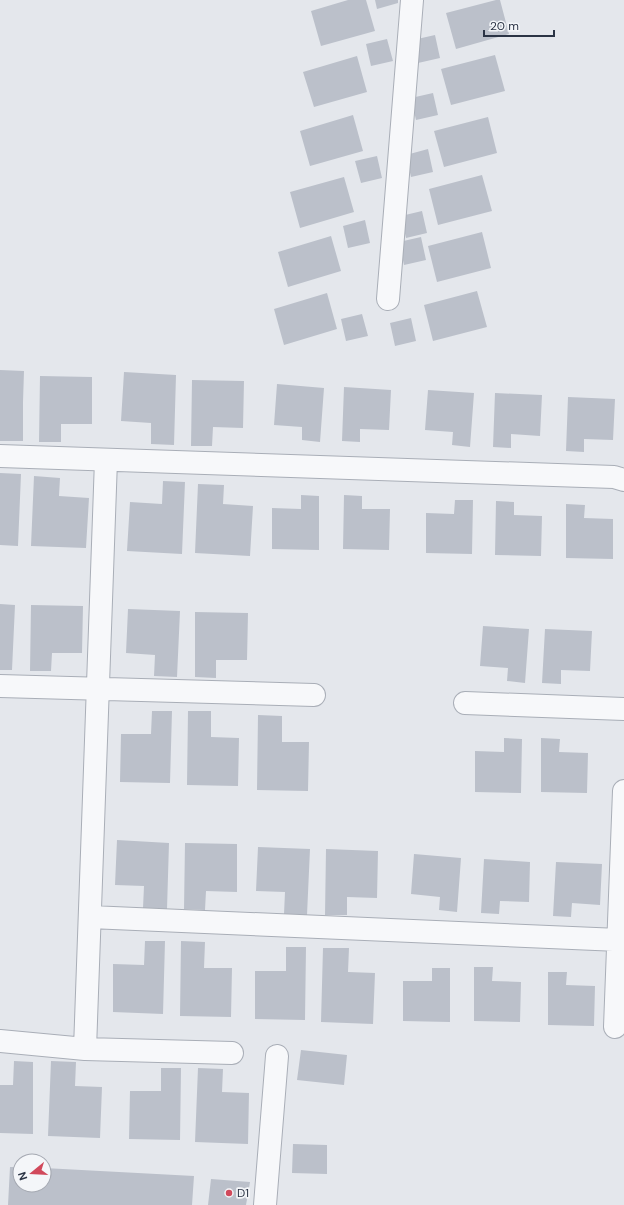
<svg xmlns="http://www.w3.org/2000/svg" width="624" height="1205" font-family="'DM Sans',sans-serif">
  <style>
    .building { fill: #bbc0ca }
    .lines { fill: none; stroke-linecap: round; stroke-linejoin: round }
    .minor-casing { stroke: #a9aeb7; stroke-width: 24 }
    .minor { stroke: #f7f8fa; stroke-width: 22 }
    .poi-dot { fill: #d1495b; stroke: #f4f6f9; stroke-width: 1.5 }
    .labels { text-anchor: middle; stroke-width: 3.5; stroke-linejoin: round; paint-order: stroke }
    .poi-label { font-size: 12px; fill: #2b3445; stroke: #f4f6f9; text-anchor: start }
  </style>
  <rect width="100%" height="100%" fill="#e4e7ec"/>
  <path class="building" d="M 348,0 L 366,0 L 375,31 L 321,46 L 311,11 Z
    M 375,0 L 398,0 L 398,3 L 377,9 Z
    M 496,0 L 500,0 L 509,34 L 456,49 L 446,13 Z
    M 435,35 L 440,58 L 418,63 L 413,40 Z
    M 387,39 L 393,61 L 371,66 L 366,44 Z
    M 495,55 L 505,91 L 451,105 L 441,69 Z
    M 357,56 L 367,92 L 314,107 L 303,72 Z
    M 433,93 L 438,115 L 416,120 L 411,98 Z
    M 353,115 L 363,151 L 310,166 L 300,131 Z
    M 488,117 L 497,153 L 444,167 L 434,131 Z
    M 428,149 L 433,172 L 411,177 L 406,155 Z
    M 377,156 L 382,178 L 361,183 L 355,161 Z
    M 482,175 L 492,211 L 438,225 L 429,189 Z
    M 344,177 L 354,212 L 300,228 L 290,192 Z
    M 422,211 L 427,233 L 406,238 L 401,216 Z
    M 365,220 L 370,243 L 348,248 L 343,226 Z
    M 482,232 L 491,268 L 437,282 L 428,246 Z
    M 331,236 L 341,271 L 288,287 L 278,252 Z
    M 421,237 L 426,260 L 404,265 L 399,242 Z
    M 477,291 L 487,327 L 433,341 L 424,305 Z
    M 327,293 L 337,329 L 284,345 L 274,309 Z
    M 362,314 L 368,336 L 346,341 L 341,319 Z
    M 411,318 L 416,341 L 395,346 L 390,323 Z
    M 0,370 L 24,371 L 23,402 L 23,441 L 0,441 Z
    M 124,372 L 176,375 L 174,445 L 151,444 L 151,423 L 121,421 Z
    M 40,376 L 92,377 L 92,424 L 61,424 L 61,442 L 39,442 Z
    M 192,380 L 244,381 L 243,428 L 213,427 L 212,446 L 191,446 Z
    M 277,384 L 324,388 L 320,442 L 302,440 L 302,427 L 274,425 Z
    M 344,387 L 391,390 L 389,430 L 360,429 L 360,442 L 342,441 Z
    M 428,390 L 474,393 L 470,447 L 452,445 L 453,432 L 425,430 Z
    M 495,393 L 542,395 L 540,436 L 511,434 L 511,448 L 493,447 Z
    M 568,397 L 615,399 L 613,440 L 584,439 L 584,452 L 566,451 Z
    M 0,473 L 21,474 L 18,546 L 0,545 Z
    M 34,476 L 60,478 L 59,496 L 89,498 L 86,548 L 31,546 Z
    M 163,481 L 185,482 L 182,554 L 127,551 L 130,502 L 162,504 Z
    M 198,484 L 224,485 L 223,504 L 253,506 L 250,556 L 195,553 Z
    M 301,495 L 319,496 L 319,550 L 272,549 L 272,508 L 301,509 Z
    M 344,495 L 362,496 L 362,509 L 390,509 L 389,550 L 343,549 Z
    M 455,500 L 473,500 L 472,554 L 426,553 L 426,513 L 454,514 Z
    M 496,501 L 514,502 L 514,515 L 542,516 L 541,556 L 495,555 Z
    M 566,504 L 585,505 L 584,518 L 613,519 L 613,559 L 566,558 Z
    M 0,604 L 15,605 L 12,670 L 0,670 Z
    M 31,605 L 83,606 L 82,653 L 52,653 L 51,671 L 30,671 Z
    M 128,609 L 180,611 L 177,677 L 154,676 L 155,655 L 126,653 Z
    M 195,612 L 248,613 L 247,660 L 216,660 L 216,678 L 195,677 Z
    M 483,626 L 529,629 L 525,683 L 507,681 L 508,668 L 480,666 Z
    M 545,629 L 592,631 L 590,671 L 561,670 L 561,684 L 542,683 Z
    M 152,711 L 172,711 L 170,783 L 120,782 L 121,734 L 151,734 Z
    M 188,711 L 211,711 L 211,737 L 239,738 L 238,786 L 187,785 Z
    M 258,715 L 282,716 L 282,742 L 309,742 L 308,791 L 257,790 Z
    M 504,738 L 522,739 L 521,793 L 475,792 L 475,751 L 504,752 Z
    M 541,738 L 560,739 L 559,752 L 588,753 L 587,793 L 541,792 Z
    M 117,840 L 169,843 L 167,909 L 143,908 L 144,886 L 115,885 Z
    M 185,843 L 237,844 L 237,892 L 206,891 L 205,910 L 184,909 Z
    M 258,847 L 310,849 L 307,915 L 284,914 L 285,892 L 256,891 Z
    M 326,849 L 378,851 L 377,898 L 347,897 L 347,915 L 325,915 Z
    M 414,854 L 461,858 L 457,912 L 439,910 L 440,897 L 411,894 Z
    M 484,859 L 530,862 L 529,902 L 500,901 L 499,914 L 481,913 Z
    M 556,862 L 602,864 L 600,905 L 572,903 L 571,917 L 553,916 Z
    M 145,941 L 165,941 L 163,1014 L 113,1012 L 113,964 L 144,965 Z
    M 181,941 L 205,942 L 204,968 L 232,968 L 231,1017 L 180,1016 Z
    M 286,947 L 306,947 L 305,1020 L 255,1019 L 255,971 L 286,971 Z
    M 323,948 L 349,948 L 348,972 L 375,973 L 373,1024 L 321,1022 Z
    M 474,967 L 493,967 L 492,981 L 521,982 L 520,1022 L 474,1021 Z
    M 432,968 L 450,968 L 450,1022 L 403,1021 L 403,981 L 432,981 Z
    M 548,972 L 567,972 L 566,985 L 595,986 L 594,1026 L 548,1025 Z
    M 301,1050 L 347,1055 L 344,1085 L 297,1080 Z
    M 14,1061 L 33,1062 L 33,1134 L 0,1133 L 0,1085 L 13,1085 Z
    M 51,1061 L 76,1062 L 75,1086 L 102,1087 L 100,1138 L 48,1136 Z
    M 161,1068 L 181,1068 L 180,1140 L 129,1139 L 130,1091 L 161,1091 Z
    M 198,1068 L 223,1069 L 222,1092 L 249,1093 L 248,1144 L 195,1142 Z
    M 293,1144 L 327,1145 L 327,1174 L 292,1173 Z
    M 10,1167 L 20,1167 L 20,1185 L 44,1185 L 44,1168 L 194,1176 L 192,1205 L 8,1205 Z
    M 211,1179 L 250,1182 L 246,1205 L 208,1205 Z"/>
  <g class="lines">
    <g class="minor-casing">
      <path id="minor" d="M 388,299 L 412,0
        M 0,456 L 614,477 L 624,480
        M 0,686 L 314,695
        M 465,703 L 624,709
        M 90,917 L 619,940
        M 615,1027 L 624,791
        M 0,1041 L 85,1049 L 232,1053
        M 85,1049 L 106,460
        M 265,1205 L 277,1056"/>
    </g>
    <use href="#minor" class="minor"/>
  </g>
  <circle class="poi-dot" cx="229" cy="1193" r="4"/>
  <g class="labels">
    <g class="poi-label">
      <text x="237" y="1197">D1</text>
    </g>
  </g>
  <g transform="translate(32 1173) rotate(252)"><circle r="19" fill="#f4f6f9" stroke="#a4a8b1"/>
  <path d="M0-3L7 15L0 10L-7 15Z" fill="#d1495b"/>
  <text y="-6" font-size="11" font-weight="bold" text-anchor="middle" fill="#2b3445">N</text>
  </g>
  <path d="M484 30v6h70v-6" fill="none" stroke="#2b3445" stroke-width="2"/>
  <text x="490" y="30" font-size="12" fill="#2b3445" stroke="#f4f6f9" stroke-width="3" paint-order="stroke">20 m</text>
</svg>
